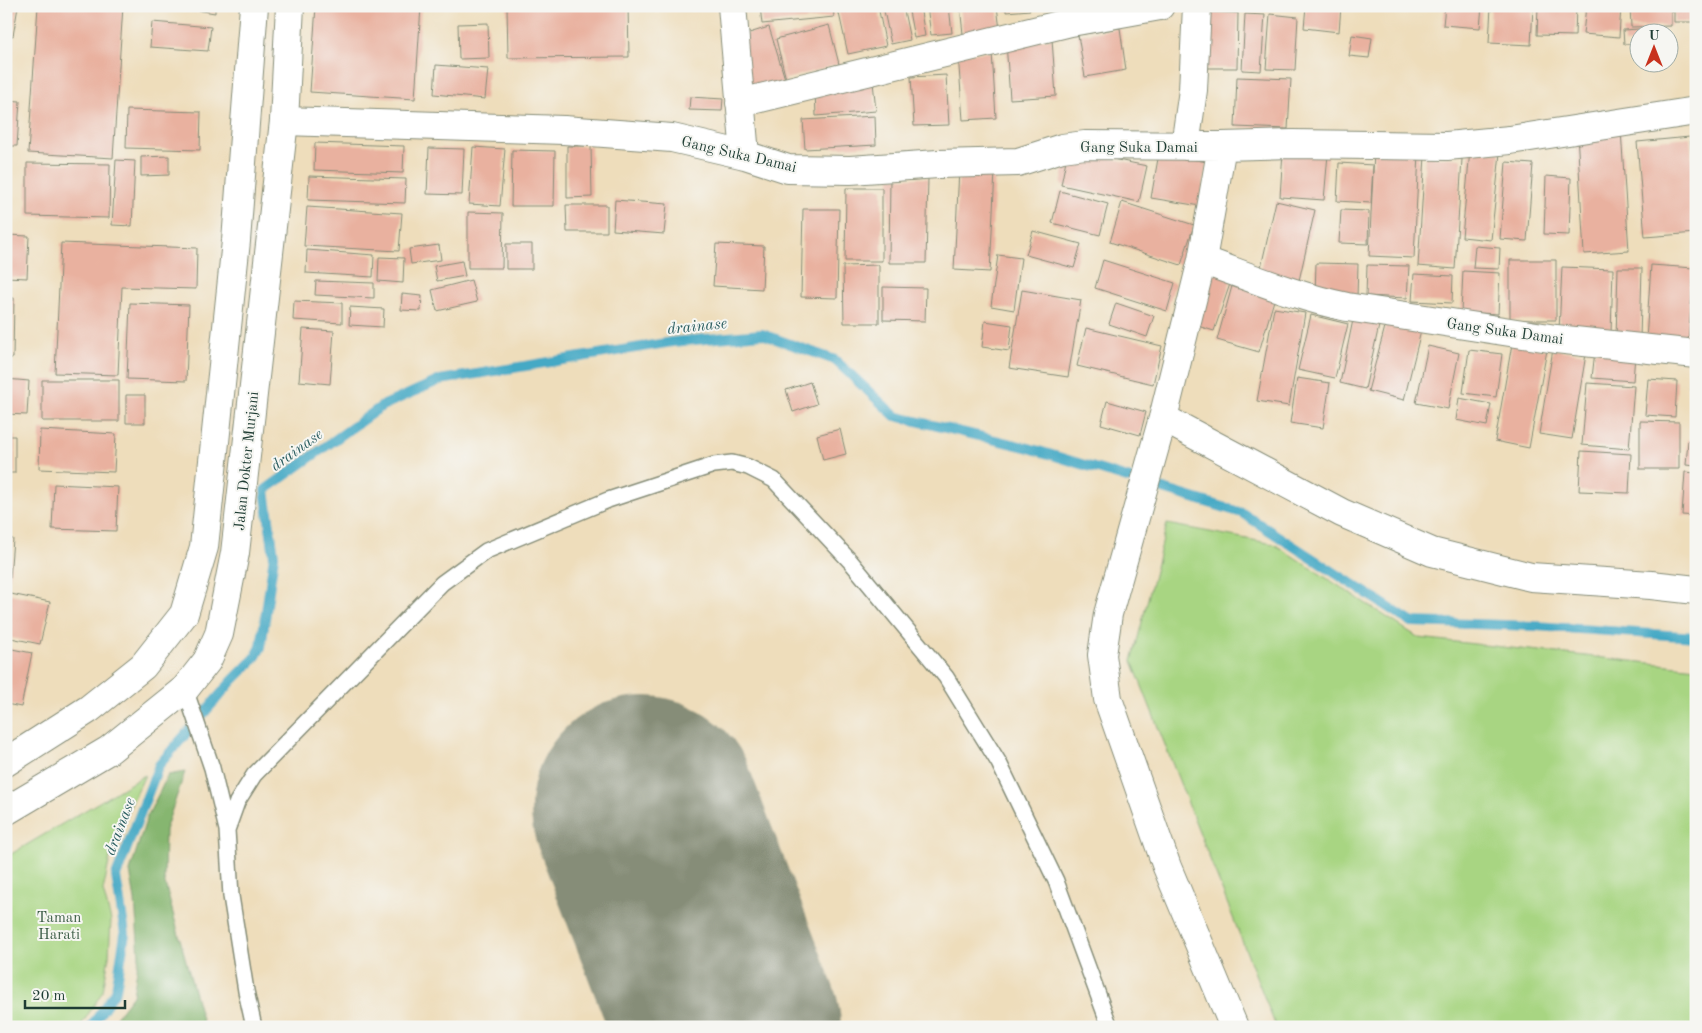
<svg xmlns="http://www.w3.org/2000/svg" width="1702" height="1033" font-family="'Old Standard TT',serif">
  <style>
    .green { fill: #a8d582; stroke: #64895b }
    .forest { fill: #86b670; stroke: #527a52 }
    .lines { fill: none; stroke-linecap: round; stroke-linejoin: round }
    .stream { stroke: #45a9c5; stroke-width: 10 }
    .runway { stroke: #868d78; stroke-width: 226 }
    .building { fill: #e9b19f }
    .lane-casing { stroke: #868d78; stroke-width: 18 }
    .street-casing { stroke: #868d78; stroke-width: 30 }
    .secondary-casing { stroke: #868d78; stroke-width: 30 }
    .lane { stroke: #fff; stroke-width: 15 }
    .street { stroke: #fff; stroke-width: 28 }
    .secondary { stroke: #fff; stroke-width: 28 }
    .labels { text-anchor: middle; stroke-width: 4; stroke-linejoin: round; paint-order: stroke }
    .street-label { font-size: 15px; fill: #1f3d34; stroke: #f6f6f2 }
    .park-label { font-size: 15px; fill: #3a5b44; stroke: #f6f6f2 }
    .water-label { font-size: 16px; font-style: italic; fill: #2a5d60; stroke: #f6f6f2 }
  </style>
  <rect width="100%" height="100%" fill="#f6f6f2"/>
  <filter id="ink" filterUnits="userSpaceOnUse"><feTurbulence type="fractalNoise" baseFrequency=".02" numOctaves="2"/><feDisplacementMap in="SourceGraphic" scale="10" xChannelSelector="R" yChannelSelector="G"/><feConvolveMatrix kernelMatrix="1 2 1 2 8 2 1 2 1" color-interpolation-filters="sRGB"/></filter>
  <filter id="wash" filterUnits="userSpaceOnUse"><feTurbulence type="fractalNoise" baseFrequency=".0096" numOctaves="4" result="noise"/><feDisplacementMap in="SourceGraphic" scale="20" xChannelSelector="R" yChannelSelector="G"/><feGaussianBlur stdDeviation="1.12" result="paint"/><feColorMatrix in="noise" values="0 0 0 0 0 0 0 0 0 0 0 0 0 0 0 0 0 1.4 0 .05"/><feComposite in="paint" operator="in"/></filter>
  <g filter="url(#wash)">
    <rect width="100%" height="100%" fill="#edb"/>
    <path class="green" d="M 1167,524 L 1274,544 L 1419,638 L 1696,668 L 1696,1027 L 1276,1027 L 1132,661 Z
      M 145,775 L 113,843 L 103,891 L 111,920 L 109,956 L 103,991 L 80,1027 L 6,1027 L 6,857 Z"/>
    <path class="forest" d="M 185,772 L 165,830 L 164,880 L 204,1027 L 108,1027 L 133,995 L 139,956 L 135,900 L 130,871 L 147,817 L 168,775 Z"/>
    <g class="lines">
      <path class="stream" d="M 91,1027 L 116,990 L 125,934 L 116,876 L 159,765 L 232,681 L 255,658 L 261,647 L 274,556 L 265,490 L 382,406 L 440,380 L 672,342 L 762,334 L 835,360 L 895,416 L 1029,448 L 1242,513 L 1411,622 L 1535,626 L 1696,637"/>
      <path class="runway" d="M 644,809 L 728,1027"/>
    </g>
    <g id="blocks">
      <path class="building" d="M 6,6 L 18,7 L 13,36 L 6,35 Z
        M 38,6 L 123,6 L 113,158 L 28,153 Z
        M 171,6 L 215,6 L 215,13 Z
        M 316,6 L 421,6 L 415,99 L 310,92 Z
        M 507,6 L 628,6 L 629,57 L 508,58 Z
        M 760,6 L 833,6 L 834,17 L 762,24 Z
        M 850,6 L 878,6 L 886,46 L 848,54 L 838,9 Z
        M 883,6 L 903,6 L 910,40 L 891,44 Z
        M 908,6 L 920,6 L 925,36 L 914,38 Z
        M 927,6 L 949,6 L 952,33 L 931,35 Z
        M 960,6 L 997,6 L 1000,30 L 963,34 Z
        M 1006,6 L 1030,6 L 1030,10 L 1006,12 Z
        M 1306,6 L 1341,6 L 1339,32 L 1304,28 Z
        M 1445,6 L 1482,6 L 1480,28 L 1443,25 Z
        M 1491,6 L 1533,7 L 1531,45 L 1489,43 Z
        M 1538,6 L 1576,7 L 1575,36 L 1537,35 Z
        M 1586,6 L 1621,6 L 1619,37 L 1583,34 Z
        M 1630,6 L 1671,6 L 1671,26 L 1631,27 Z
        M 1674,6 L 1696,6 L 1696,22 L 1674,22 Z
        M 1202,12 L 1238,13 L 1237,68 L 1201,68 Z
        M 1245,14 L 1265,15 L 1261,71 L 1242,70 Z
        M 1270,14 L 1298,17 L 1295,70 L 1266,69 Z
        M 152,22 L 211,27 L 208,51 L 150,47 Z
        M 488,23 L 489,58 L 459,59 L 458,24 Z
        M 829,25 L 839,64 L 786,79 L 776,39 Z
        M 769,27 L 786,82 L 753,92 L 736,37 Z
        M 1120,28 L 1126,70 L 1085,77 L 1078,35 Z
        M 1656,28 L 1656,32 L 1640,32 L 1640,43 L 1624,44 L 1623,30 Z
        M 1352,35 L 1372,38 L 1369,58 L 1349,56 Z
        M 1052,39 L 1056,96 L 1010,99 L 1006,42 Z
        M 992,52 L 996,118 L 963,120 L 958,54 Z
        M 436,65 L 488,69 L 485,99 L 434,94 Z
        M 946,75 L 949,125 L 914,126 L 911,77 Z
        M 1237,77 L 1291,79 L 1288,129 L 1235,127 Z
        M 873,82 L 876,111 L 816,116 L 815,90 Z
        M 690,97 L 723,99 L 722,111 L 689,110 Z
        M 6,100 L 20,101 L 17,146 L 6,146 Z
        M 127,110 L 201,112 L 200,150 L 126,148 Z
        M 875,116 L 876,145 L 805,149 L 803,120 Z
        M 1621,130 L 1629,251 L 1584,254 L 1577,133 Z
        M 1690,137 L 1696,207 L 1696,233 L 1645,237 L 1637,142 Z
        M 315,143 L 404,146 L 403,173 L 314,170 Z
        M 567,146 L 591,146 L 592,197 L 567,198 Z
        M 473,147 L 505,149 L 500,206 L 469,204 Z
        M 429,148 L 464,149 L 462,195 L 427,194 Z
        M 512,150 L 555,151 L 554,206 L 511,206 Z
        M 1068,150 L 1147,166 L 1139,202 L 1061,185 Z
        M 1470,150 L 1500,153 L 1491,240 L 1462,237 Z
        M 1283,151 L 1328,154 L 1324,200 L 1280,197 Z
        M 1374,151 L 1419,153 L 1414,258 L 1369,256 Z
        M 1159,153 L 1207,162 L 1200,206 L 1151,198 Z
        M 169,156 L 169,175 L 141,176 L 141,157 Z
        M 1425,156 L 1462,159 L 1455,269 L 1418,266 Z
        M 116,160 L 135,161 L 132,226 L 112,225 Z
        M 1506,162 L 1533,164 L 1527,241 L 1500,239 Z
        M 27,163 L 110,164 L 109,218 L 27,216 Z
        M 1339,163 L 1373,165 L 1371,203 L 1337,201 Z
        M 959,169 L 995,171 L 990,272 L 954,270 Z
        M 309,176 L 406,179 L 405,203 L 308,200 Z
        M 1546,176 L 1571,178 L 1569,235 L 1544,234 Z
        M 890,178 L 928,178 L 926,263 L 889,263 Z
        M 846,188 L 882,188 L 882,261 L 845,261 Z
        M 1060,191 L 1108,204 L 1100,235 L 1052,223 Z
        M 615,200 L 667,204 L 664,234 L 613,230 Z
        M 1276,201 L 1315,210 L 1298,285 L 1259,276 Z
        M 1122,202 L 1194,225 L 1181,265 L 1110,242 Z
        M 566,205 L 607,205 L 607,232 L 567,232 Z
        M 307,207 L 402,213 L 399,251 L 304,246 Z
        M 803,209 L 839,209 L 837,298 L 801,297 Z
        M 1341,210 L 1369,211 L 1368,244 L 1339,243 Z
        M 468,212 L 503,213 L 502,268 L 468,268 Z
        M 1033,231 L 1081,244 L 1074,268 L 1026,255 Z
        M 6,235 L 29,236 L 27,278 L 6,277 Z
        M 61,243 L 197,248 L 196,289 L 122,287 L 118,375 L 55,373 Z
        M 506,244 L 532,244 L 532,269 L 506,269 Z
        M 716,244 L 764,246 L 762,289 L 713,286 Z
        M 439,245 L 441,260 L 411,264 L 409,249 Z
        M 1475,246 L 1500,248 L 1499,269 L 1473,268 Z
        M 307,250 L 374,255 L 373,277 L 306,273 Z
        M 998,255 L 1021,258 L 1014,310 L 991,306 Z
        M 379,257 L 404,258 L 403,283 L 378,281 Z
        M 1103,260 L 1175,283 L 1167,311 L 1095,288 Z
        M 1510,260 L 1556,260 L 1556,320 L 1510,320 Z
        M 462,261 L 465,276 L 437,281 L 434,266 Z
        M 1316,263 L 1358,264 L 1357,297 L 1315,295 Z
        M 879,265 L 879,323 L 844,323 L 843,266 Z
        M 1367,265 L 1409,266 L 1407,298 L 1366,296 Z
        M 1651,265 L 1694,268 L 1688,343 L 1646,340 Z
        M 1562,267 L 1613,269 L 1611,333 L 1559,331 Z
        M 1618,268 L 1642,268 L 1640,339 L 1616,338 Z
        M 1206,269 L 1232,278 L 1214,331 L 1188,323 Z
        M 1463,271 L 1500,273 L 1498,314 L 1461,312 Z
        M 1414,274 L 1453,276 L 1452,303 L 1412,301 Z
        M 1234,279 L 1277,290 L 1259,352 L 1217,340 Z
        M 471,280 L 477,302 L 437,311 L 432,290 Z
        M 316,281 L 374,283 L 374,298 L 315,295 Z
        M 883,287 L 926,288 L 925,321 L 883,320 Z
        M 1022,290 L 1081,300 L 1068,377 L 1009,368 Z
        M 402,294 L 422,296 L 421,311 L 401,310 Z
        M 6,298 L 14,298 L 13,358 L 6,358 Z
        M 294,301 L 342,303 L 342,323 L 293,320 Z
        M 130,303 L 189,305 L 186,381 L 127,379 Z
        M 1116,303 L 1154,316 L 1147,337 L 1109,324 Z
        M 350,307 L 384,309 L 383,327 L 349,325 Z
        M 1274,308 L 1305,313 L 1289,406 L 1257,401 Z
        M 1311,315 L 1348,324 L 1335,378 L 1298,370 Z
        M 1354,315 L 1380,321 L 1365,389 L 1340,383 Z
        M 985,321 L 1012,325 L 1009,351 L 982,347 Z
        M 1386,323 L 1421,331 L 1404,400 L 1368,391 Z
        M 1086,328 L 1162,346 L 1153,384 L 1077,366 Z
        M 303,329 L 334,331 L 330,384 L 299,381 Z
        M 1512,344 L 1547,350 L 1529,448 L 1495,441 Z
        M 1428,346 L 1459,353 L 1448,409 L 1416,403 Z
        M 1553,349 L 1586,354 L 1572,439 L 1539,434 Z
        M 1469,350 L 1502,354 L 1496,397 L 1463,393 Z
        M 1595,351 L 1635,355 L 1633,381 L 1592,378 Z
        M 1692,361 L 1696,361 L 1696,392 L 1691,391 Z
        M 1297,378 L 1330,383 L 1323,428 L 1290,423 Z
        M 6,379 L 29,381 L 27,415 L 6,414 Z
        M 1648,379 L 1677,381 L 1675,417 L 1645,415 Z
        M 42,380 L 119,380 L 119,421 L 42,421 Z
        M 810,382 L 817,404 L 793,412 L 786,390 Z
        M 1587,383 L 1634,386 L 1629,449 L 1582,445 Z
        M 126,395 L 145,395 L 145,423 L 126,423 Z
        M 1459,398 L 1491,404 L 1487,426 L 1456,420 Z
        M 1107,401 L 1146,412 L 1140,435 L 1101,424 Z
        M 1640,421 L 1679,422 L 1679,469 L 1640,469 Z
        M 840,429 L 846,454 L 823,460 L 817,435 Z
        M 40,430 L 116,434 L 114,472 L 39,469 Z
        M 6,436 L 15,436 L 15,473 L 6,473 Z
        M 1688,440 L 1696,440 L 1696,466 L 1686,465 Z
        M 1581,451 L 1631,454 L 1629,493 L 1579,491 Z
        M 1685,472 L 1696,473 L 1696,516 L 1682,515 Z
        M 54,484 L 118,487 L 116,531 L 52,529 Z
        M 6,538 L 13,539 L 10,578 L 6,578 Z
        M 6,593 L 50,602 L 40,644 L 6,637 Z
        M 7,648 L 32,653 L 21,707 L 6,704 Z"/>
    </g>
  </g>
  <g filter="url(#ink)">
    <use href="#blocks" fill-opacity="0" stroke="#868d78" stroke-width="1"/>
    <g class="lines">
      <g class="lane-casing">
        <path id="lane" d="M 185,689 L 212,768 L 227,830
          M 254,1027 L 246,991 L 231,896 L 227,830 L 237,802 L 254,775 L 442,583 L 486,551 L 608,500 L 714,465 L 732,463 L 748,467 L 774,480 L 851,562 L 946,677 L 999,763 L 1056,881 L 1110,1027"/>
      </g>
      <g class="street-casing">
        <path id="street" d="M 732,6 L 745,155
          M 740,103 L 1071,22 L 1160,6
          M 284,121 L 564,130 L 672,138 L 745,155 L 788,169 L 850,170 L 938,164 L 1018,162 L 1062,148 L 1085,145 L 1222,146 L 1292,144 L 1447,146 L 1510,140 L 1696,111
          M 1185,146 L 1193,90 L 1197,6
          M 1222,146 L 1202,260 L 1163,418 L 1108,614 L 1102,655 L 1108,699 L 1167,867 L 1234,1027
          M 1202,260 C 1250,277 1297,297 1347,307 L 1556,339 L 1696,354
          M 1163,418 L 1342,513 L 1432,552 L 1531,577 L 1651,585 L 1696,590"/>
      </g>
      <g class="secondary-casing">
        <path id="secondary" d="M 6,762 L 89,709 L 143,666 L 184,614 L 204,547 L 236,241 L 254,6
          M 6,811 L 109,750 L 185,689 L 207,661 L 219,634 L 235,553 L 284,121 L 290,6"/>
      </g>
      <use href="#lane" class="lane"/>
      <use href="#street" class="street"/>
      <use href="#secondary" class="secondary"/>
    </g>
  </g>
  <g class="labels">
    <g class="street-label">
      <text x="1139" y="152">Gang Suka Damai</text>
      <text transform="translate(739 154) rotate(13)" y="5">Gang Suka Damai</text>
      <text transform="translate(1505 331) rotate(8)" y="5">Gang Suka Damai</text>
      <text transform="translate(246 461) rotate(-84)" y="5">Jalan Dokter Murjani</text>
    </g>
    <g class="park-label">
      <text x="59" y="922">Taman<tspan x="59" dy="17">Harati</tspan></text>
    </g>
    <g class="water-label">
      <text transform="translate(697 325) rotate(-6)" y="6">drainase</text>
      <text transform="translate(296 449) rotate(-36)" y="6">drainase</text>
      <text transform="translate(119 826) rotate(-69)" y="6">drainase</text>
    </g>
  </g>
  <rect width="1702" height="1033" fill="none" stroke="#f6f6f2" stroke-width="25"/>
  <g transform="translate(1654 48)"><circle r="24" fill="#f6f6f2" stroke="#a0aca6"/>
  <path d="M0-4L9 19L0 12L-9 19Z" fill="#c8321e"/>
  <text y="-8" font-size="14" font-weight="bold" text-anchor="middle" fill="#1f3d34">U</text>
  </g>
  <path d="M25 1000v8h100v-8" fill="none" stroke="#1f3d34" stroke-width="2.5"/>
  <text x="32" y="1000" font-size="15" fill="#1f3d34" stroke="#f6f6f2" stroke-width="4" paint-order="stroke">20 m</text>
</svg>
